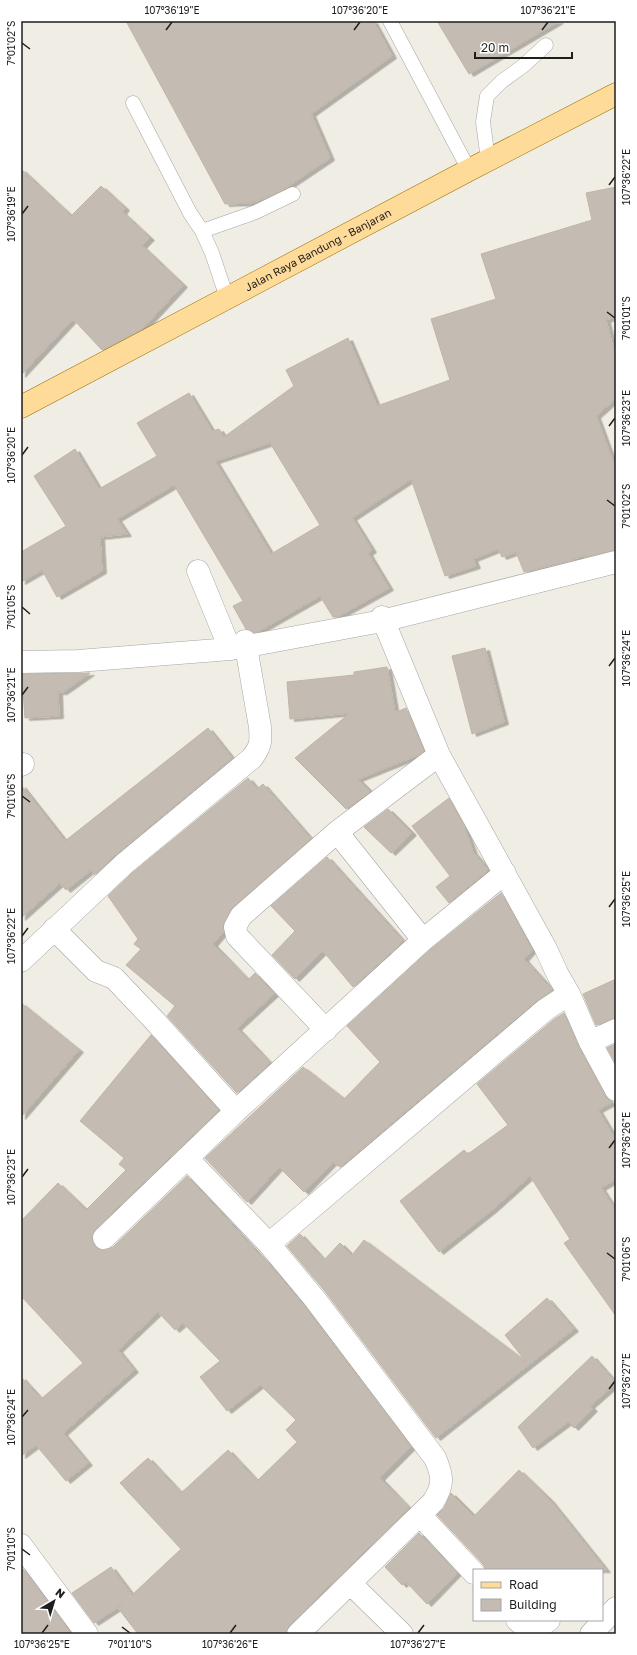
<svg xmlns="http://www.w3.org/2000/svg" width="637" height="1655" font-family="'Golos Text',sans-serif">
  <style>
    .building { fill: #c4bcb3; stroke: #c2b4a5; fill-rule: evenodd; filter: url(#shadow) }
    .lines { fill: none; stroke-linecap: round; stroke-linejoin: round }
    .lane-casing { stroke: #a5a5a5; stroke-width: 15 }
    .street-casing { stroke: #a5a5a5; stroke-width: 23 }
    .primary-casing { stroke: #987200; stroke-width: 23 }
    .lane { stroke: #fff; stroke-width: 14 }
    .street { stroke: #fff; stroke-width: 22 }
    .primary { stroke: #ffdb99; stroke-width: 22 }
    .ticks { fill: none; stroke: #1e1e1e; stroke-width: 1.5 }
    .labels { text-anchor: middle; stroke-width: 3; stroke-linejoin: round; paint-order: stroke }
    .street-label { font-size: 11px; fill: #1e1e1e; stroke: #fff }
    .neatline { fill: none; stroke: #1e1e1e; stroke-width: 1.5 }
    .ticks-label { font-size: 10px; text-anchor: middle; fill: #1e1e1e }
  </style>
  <defs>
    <filter id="shadow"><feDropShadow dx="4.5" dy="2.5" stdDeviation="0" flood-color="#0004"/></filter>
  </defs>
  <rect width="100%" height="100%" fill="#f0ede4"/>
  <path class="building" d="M 126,21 L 373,21 L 392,56 L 311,114 L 330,158 L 287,187 L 275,194 L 251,203 L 225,204 Z
    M 437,21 L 559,21 L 469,74 Z
    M 21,169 L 71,216 L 101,186 L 125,208 L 122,212 L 150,238 L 142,246 L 183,285 L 141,330 L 102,350 L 73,319 L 21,375 Z
    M 616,187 L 616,316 L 606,320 L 616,360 L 616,398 L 596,416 L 616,470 L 616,550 L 584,557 L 584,555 L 569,561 L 524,572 L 516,552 L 502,557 L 498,549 L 473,559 L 476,566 L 445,576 L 411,479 L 352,518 L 372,550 L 368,553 L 389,588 L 337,617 L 333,617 L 320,596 L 257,632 L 253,632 L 246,629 L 233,606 L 243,601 L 174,485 L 117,519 L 127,534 L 100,537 L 102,571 L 57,597 L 42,570 L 21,582 L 21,552 L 66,526 L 34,476 L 75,449 L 99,489 L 157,456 L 137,423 L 189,393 L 212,431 L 219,429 L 224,437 L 294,386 L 286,370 L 348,338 L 377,406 L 450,380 L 431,319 L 496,299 L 481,254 L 592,220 L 586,193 ZM 270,443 L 320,525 L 271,554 L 215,461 Z
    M 485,648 L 504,722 L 472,734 L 452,656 Z
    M 387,667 L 395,713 L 406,708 L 424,751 L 418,755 L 358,779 L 370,791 L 346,809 L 295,758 L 350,713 L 290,719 L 287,682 L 354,675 L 354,672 Z
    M 90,673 L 63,692 L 58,692 L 59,716 L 25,718 L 23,691 L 21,691 L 21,674 Z
    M 208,728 L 232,758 L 116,854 L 94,875 L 91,870 L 66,890 L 60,883 L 21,918 L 21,785 L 65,841 Z
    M 248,778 L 257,789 L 263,784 L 311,839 L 233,907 L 224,921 L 223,932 L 213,944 L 248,980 L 255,973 L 274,994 L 237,1028 L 270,1063 L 237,1093 L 167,1016 L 175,1006 L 126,965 L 141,949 L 134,944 L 138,939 L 108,896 L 132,873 Z
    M 449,798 L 463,824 L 473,852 L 488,870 L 449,903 L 436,887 L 450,876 L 412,826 Z
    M 388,809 L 412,833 L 391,853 L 364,827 Z
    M 327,857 L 403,941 L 353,987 L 323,951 L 295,979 L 272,955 L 295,931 L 271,906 Z
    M 501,893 L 532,950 L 524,959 L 552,990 L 537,1000 L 340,1167 L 333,1162 L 304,1192 L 279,1167 L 247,1202 L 205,1158 L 303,1067 L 344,1099 L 380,1062 L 347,1026 L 431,949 Z
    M 616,979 L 616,1018 L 596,1025 L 583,994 Z
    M 21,1003 L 79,1050 L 21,1117 Z
    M 564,1013 L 579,1048 L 605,1096 L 611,1103 L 598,1110 L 616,1140 L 616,1179 L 601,1188 L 616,1211 L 616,1316 L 564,1243 L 570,1239 L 530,1176 L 492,1210 L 439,1252 L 400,1201 L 464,1150 L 468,1154 L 508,1125 L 477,1084 L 553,1020 Z
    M 151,1035 L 219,1110 L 95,1229 L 92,1235 L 92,1241 L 95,1246 L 101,1250 L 107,1250 L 113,1247 L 187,1176 L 264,1260 L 265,1259 L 304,1306 L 411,1447 L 380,1478 L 409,1508 L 289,1625 L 286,1634 L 138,1634 L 118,1608 L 123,1604 L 94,1623 L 72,1593 L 111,1567 L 132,1595 L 181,1549 L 120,1483 L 148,1458 L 181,1493 L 228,1450 L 257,1481 L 297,1442 L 286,1430 L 296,1420 L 260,1385 L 227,1411 L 200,1377 L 220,1361 L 183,1323 L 175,1330 L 158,1312 L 118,1350 L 134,1370 L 63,1433 L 88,1463 L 66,1481 L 36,1445 L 21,1456 L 21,1377 L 41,1399 L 83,1363 L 21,1296 L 21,1221 L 58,1183 L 86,1210 L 126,1170 L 119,1164 L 124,1158 L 80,1121 Z
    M 616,1044 L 616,1064 L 607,1048 Z
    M 300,1234 L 324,1260 L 340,1243 L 352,1255 L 364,1240 L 526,1362 L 505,1335 L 547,1298 L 574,1329 L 436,1438 L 324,1290 L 287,1246 Z
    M 592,1356 L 616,1383 L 590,1406 L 593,1409 L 574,1428 L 568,1422 L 533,1448 L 518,1427 Z
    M 519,1470 L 550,1500 L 606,1570 L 486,1570 L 483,1564 L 437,1515 L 444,1508 L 451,1493 L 474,1516 Z
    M 419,1533 L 457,1573 L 427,1604 L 406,1582 L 402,1585 L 385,1567 Z
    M 21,1566 L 71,1634 L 21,1634 Z"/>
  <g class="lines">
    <g class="lane-casing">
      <path id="lane" d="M 390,21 L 469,170
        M 133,103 L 190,213 L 202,231 L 212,253 L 227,298
        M 488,160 L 483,122 L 487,96 L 501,82 L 523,66 L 546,45
        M 202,231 L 256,212 L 293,194"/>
    </g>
    <g class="street-casing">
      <path id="street" d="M 198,571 L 230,649
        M 382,621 L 382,617 L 439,755 L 545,947 L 558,975 L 569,994 L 590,1042 L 616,1090
        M 21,662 L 78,661 L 230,649 L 248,646 L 382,621 L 616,562
        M 21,765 L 23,764
        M 337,832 L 423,940 L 505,873
        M 54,929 L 96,971 L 114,978 L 153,1019 L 236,1111
        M 21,961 L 124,864 L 252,758 C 261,746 261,742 260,727 L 245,641 L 248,646
        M 326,1030 L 237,936 L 235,927 L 241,916 L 337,832 L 439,755
        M 590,1042 L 616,1030
        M 187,1158 L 269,1244 L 314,1298 L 435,1458 C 443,1476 444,1485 433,1502 L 298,1634
        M 104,1238 L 236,1111 L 423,940
        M 269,1244 L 545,1010 L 569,994
        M 420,1515 L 474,1573
        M 21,1545 L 87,1634
        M 351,1584 L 402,1634
        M 517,1620 C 530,1633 536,1631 549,1620
        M 591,1634 L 616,1608"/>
    </g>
    <g class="primary-casing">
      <g id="primary">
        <path id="s1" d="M 21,407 L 469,170 L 616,94"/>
      </g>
    </g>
    <use href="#lane" class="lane"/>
    <use href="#street" class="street"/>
    <use href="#primary" class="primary"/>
  </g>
  <path class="ticks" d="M 166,30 L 172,22M 354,30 L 360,22M 542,30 L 548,22M 22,43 L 30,49M 609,185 L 615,177M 22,214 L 28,206M 607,312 L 615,318M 609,426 L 615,418M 22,455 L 28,447M 607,500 L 615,506M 22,607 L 30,614M 609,666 L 615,658M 22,695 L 28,687M 22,796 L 30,802M 609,907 L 615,899M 22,936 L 28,928M 609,1148 L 615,1140M 22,1177 L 28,1169M 607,1253 L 615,1259M 609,1389 L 615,1381M 22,1417 L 28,1410M 22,1549 L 30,1555M 122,1627 L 130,1633M 42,1633 L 48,1625M 230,1633 L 236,1625M 418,1633 L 424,1625"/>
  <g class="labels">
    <g class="street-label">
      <text dy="4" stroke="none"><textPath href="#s1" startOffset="336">Jalan Raya Bandung - Banjaran</textPath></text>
    </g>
  </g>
  <rect width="637" height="1655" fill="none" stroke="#ffffff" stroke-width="44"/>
  <rect x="473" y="1569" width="130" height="52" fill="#ffffff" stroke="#a5a5a5"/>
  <rect x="481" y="1582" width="20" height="6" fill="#ffdb99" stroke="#a5a5a5"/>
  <text x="509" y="1589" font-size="12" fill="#1e1e1e">Road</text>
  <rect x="481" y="1599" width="20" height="12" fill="#c4bcb3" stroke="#a5a5a5"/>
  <text x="509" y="1609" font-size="12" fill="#1e1e1e">Building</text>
  <g transform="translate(54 1601) rotate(38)" stroke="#ffffff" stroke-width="3" paint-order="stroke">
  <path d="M0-3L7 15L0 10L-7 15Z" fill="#1e1e1e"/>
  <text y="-6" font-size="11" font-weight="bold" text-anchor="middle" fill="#1e1e1e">N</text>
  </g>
  <path d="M475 52v6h97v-6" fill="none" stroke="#1e1e1e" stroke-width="2"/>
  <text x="481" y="52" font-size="12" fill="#1e1e1e" stroke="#ffffff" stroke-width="3" paint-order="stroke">20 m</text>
  <rect x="22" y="22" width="593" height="1611" class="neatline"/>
  <g class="ticks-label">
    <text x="172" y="14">107°36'19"E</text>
    <text x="360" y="14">107°36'20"E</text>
    <text x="548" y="14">107°36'21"E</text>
    <text transform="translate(11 43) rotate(-90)" y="4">7°01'02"S</text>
    <text transform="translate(626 177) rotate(-90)" y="4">107°36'22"E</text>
    <text transform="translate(11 214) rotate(-90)" y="4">107°36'19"E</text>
    <text transform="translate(626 318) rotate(-90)" y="4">7°01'01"S</text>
    <text transform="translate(626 418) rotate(-90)" y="4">107°36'23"E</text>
    <text transform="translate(11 455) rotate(-90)" y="4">107°36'20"E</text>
    <text transform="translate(626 506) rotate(-90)" y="4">7°01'02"S</text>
    <text transform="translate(11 607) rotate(-90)" y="4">7°01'05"S</text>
    <text transform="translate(626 658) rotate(-90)" y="4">107°36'24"E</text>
    <text transform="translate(11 695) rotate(-90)" y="4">107°36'21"E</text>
    <text transform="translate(11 796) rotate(-90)" y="4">7°01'06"S</text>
    <text transform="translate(626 899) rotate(-90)" y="4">107°36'25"E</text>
    <text transform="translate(11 936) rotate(-90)" y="4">107°36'22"E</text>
    <text transform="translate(626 1140) rotate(-90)" y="4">107°36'26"E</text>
    <text transform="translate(11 1177) rotate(-90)" y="4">107°36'23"E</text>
    <text transform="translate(626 1259) rotate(-90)" y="4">7°01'06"S</text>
    <text transform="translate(626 1381) rotate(-90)" y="4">107°36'27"E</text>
    <text transform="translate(11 1417) rotate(-90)" y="4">107°36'24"E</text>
    <text transform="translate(11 1549) rotate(-90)" y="4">7°01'10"S</text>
    <text x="42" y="1648">107°36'25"E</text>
    <text x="130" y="1648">7°01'10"S</text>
    <text x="230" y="1648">107°36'26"E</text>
    <text x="418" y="1648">107°36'27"E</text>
  </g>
</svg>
